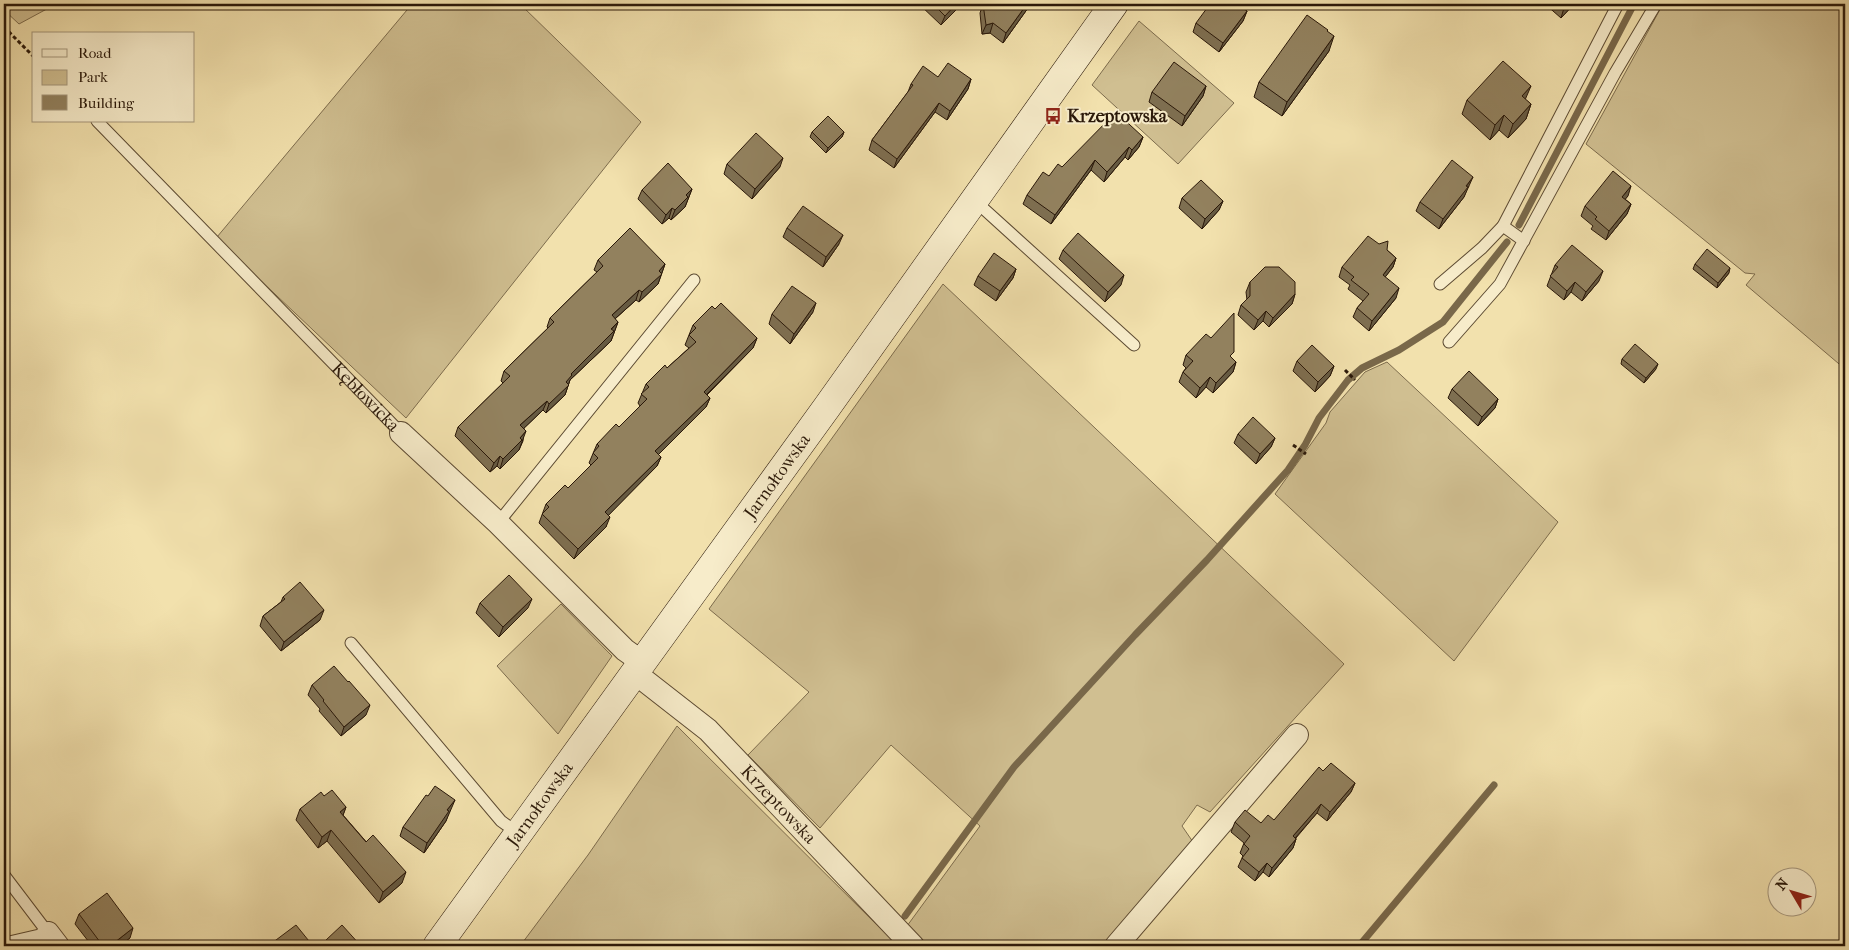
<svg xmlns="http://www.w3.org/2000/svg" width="1849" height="950" font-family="'IM FELL French Canon',serif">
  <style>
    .green { fill: #d0bf91; stroke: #7d6c4d }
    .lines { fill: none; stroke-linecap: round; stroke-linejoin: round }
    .stream { stroke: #79684a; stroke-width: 7 }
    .lane-casing { stroke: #5c4a32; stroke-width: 13 }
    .street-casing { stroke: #5c4a32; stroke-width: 24 }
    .secondary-casing { stroke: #2a1809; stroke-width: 29 }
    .path { stroke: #2a1809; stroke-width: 3; stroke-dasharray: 4 2.5; stroke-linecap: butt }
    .lane { stroke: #f7ecca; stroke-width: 11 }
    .street { stroke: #f7ecca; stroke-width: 22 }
    .secondary { stroke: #f7ecca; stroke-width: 28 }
    .wall { fill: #7e6f51; stroke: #2a1809 }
    .shaded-wall { fill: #665a42; stroke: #2a1809 }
    .building { fill: #92815e; stroke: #2a1809 }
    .labels { text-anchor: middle; stroke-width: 4; stroke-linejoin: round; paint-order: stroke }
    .poi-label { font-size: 18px; font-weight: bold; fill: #2a1809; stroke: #f7ecca; text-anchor: start }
    .street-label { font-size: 18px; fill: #2a1809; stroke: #f7ecca }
  </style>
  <rect width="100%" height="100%" fill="#f2e1ad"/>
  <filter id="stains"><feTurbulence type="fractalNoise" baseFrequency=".004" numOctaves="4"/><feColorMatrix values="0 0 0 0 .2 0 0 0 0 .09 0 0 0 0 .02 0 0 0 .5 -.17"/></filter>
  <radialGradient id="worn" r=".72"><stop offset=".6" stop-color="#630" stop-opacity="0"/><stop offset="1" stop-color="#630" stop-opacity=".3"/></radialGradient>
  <path class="green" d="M 4,4 L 56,4 L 19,24 L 4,10 Z
    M 412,4 L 520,4 L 641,122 L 406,418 L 240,261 L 217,237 Z
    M 1663,4 L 1845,4 L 1845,369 L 1746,285 L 1755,274 L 1745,273 L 1586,144 Z
    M 1139,21 L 1234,103 L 1178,164 L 1092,85 Z
    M 943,284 L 1344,664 L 1210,812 L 1197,805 L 1182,826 L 1193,842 L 1106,946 L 925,946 L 907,926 L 980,826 L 891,745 L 820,828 L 748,755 L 809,692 L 709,609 Z
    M 1387,362 L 1558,522 L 1454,661 L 1275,494 L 1326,423 L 1330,412 L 1365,372 Z
    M 561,604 L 612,656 L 558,734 L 497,666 Z
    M 677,726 L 892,940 L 887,946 L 520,946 L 588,855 Z"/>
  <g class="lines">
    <path class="stream" d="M 1519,225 L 1634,4
      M 905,916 L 1014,767 L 1135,635 L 1207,560 L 1288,470 L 1305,445 L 1319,418 L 1348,380 L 1362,368 L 1399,350 L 1443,322 L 1507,242
      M 1359,946 L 1494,785"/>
    <g class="lane-casing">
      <g id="lane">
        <path id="s1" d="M 97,121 L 401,433"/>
        <path d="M 974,200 L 1134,345"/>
        <path d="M 1503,226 L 1524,241"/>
        <path d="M 1440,284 L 1482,248 L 1503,226 L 1618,4"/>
        <path d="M 1449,342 L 1500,284 L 1615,73 L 1656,4"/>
        <path d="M 498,523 L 694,280"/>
        <path d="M 351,643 L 501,821 L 519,834"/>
        <path d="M 4,875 L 48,933 L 9,942 L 4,946"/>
      </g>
    </g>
    <g class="street-casing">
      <g id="street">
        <path d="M 401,433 L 498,523 L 625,650 L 642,662"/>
        <path id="s2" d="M 635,673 L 708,730 L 913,946"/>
        <path d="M 48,933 L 58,946"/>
        <path d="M 1116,946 L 1297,735"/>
      </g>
    </g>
    <g class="secondary-casing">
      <g id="secondary">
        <path id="s3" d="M 437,946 L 827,407 L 1114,4"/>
      </g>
    </g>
    <path class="path" d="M 4,27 L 34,57
      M 1345,370 L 1355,380
      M 1293,445 L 1306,454"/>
    <use href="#lane" class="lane"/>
    <use href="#street" class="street"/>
    <use href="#secondary" class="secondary"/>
  </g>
  <path class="wall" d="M 919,4 L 960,4 L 959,7 L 941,25 Z
    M 983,4 L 1028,8 L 1003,43 L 990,33 L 982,34 L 980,13 Z
    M 1545,4 L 1574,4 L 1561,18 Z
    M 1247,11 L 1243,21 L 1219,52 L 1193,32 L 1196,23 Z
    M 1327,32 L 1329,51 L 1282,116 L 1254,97 L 1259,82 Z
    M 938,77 L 971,79 L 968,89 L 947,120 L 935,112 L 894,168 L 869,150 L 872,140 L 908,92 L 911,84 Z
    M 1206,86 L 1203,96 L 1182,126 L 1149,102 L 1152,92 Z
    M 1467,100 L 1526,100 L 1531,104 L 1526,119 L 1508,138 L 1499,130 L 1490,140 L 1462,114 Z
    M 812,132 L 844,132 L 842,137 L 826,153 L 810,137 Z
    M 1143,137 L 1139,147 L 1128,160 L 1125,157 L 1104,182 L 1091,170 L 1051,224 L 1023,204 L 1027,195 L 1049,176 L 1062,167 Z
    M 727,164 L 780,167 L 752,199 L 724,174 Z
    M 1469,186 L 1467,189 L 1464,197 L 1439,229 L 1416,211 L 1420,202 Z
    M 692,189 L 685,207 L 671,220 L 669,218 L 662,224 L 638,199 L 642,190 Z
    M 1628,196 L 1625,199 L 1631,204 L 1627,214 L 1606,240 L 1591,229 L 1593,226 L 1581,216 L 1585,206 Z
    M 1182,198 L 1223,201 L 1219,210 L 1202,229 L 1179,208 Z
    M 787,228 L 839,244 L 823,267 L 783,237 Z
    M 1063,250 L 1121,285 L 1105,302 L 1059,259 Z
    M 1387,250 L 1396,258 L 1393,267 L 1385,277 L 1396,298 L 1369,331 L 1353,317 L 1357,308 L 1363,301 L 1348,289 L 1350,285 L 1339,277 L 1342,267 Z
    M 598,260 L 665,264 L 658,284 L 639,302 L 636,300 L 615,319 L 618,322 L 611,341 L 570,380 L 565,395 L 546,413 L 543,410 L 524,428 L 523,441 L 519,450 L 500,469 L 497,466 L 490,472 L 455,436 L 458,427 L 503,383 L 501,381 L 504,371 L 548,328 L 547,327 L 550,318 L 597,272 L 594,270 Z
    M 1695,264 L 1729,273 L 1717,288 L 1693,269 Z
    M 1555,265 L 1599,281 L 1582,301 L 1571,292 L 1564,300 L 1547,286 Z
    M 1016,269 L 1013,278 L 996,301 L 974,285 L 978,276 Z
    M 1250,282 L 1295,294 L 1292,304 L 1269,327 L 1263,321 L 1254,330 L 1238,315 L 1241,305 L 1247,300 L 1246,292 Z
    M 715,309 L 757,338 L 753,348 L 707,395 L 710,398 L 706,407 L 658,454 L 661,457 L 657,466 L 608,515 L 606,527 L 574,559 L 539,523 L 546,504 L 568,488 L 591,465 L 589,463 L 597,444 L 619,427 L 640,406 L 638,403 L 646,384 L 667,368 L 689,348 L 685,345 L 693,325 Z
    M 813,312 L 790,344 L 769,324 L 772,314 Z
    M 1186,355 L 1232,358 L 1236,362 L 1233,372 L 1213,393 L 1206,387 L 1196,398 L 1179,382 L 1183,372 L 1186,368 L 1183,365 Z
    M 1622,359 L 1656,369 L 1644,383 L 1621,364 Z
    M 1297,361 L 1334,366 L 1330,376 L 1315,392 L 1293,371 Z
    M 1452,389 L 1498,399 L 1495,408 L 1478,426 L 1448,398 Z
    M 1238,434 L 1275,438 L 1271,447 L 1256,464 L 1234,443 Z
    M 283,597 L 320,620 L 281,651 L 260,626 L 263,616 L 281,602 Z
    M 480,603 L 528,608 L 499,637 L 476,613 Z
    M 312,685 L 366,715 L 341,736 L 319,711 L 320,709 L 308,695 Z
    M 1323,771 L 1355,783 L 1351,792 L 1327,821 L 1317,813 L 1296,838 L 1296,839 L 1293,848 L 1269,877 L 1263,872 L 1255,881 L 1238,867 L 1242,858 L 1243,856 L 1240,853 L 1244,843 L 1231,832 L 1235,822 L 1261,823 L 1274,820 Z
    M 324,796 L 346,807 L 343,815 L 402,883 L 379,903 L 327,841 L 318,848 L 296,820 L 300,809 Z
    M 451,810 L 449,812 L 446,821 L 424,853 L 400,836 L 403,827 Z
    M 79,914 L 130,938 L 119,946 L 92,946 L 75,924 Z
    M 326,940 L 361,946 L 325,946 L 324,945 Z"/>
  <path class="shaded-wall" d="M 956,4 L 960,4 L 959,7 L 941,25 L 945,16 Z
    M 1027,4 L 1029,4 L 1028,8 L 1003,43 L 1006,33 Z
    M 1568,4 L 1574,4 L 1561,18 L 1564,8 Z
    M 1247,11 L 1243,21 L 1219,52 L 1223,43 Z
    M 993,23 L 990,33 L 982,34 L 986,25 Z
    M 1334,36 L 1329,51 L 1282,116 L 1287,102 Z
    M 971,79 L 968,89 L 947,120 L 950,111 Z
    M 1206,86 L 1203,96 L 1182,126 L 1185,116 Z
    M 1531,86 L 1525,100 L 1522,96 Z
    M 939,103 L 935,112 L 894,168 L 897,159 Z
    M 1531,104 L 1526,119 L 1508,138 L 1513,124 Z
    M 1504,115 L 1499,130 L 1490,140 L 1495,125 Z
    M 844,132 L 842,137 L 826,153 L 828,148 Z
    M 1143,137 L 1139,147 L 1128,160 L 1132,150 Z
    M 1129,147 L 1125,157 L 1104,182 L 1107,172 Z
    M 783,158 L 780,167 L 752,199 L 755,189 Z
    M 1095,160 L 1091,170 L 1051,224 L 1055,215 Z
    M 1473,177 L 1464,197 L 1439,229 L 1443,219 Z
    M 1631,186 L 1628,196 L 1619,207 L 1622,197 Z
    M 692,189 L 685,207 L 671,220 L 675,210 L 686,195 Z
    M 1223,201 L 1219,210 L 1202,229 L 1205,219 Z
    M 1631,204 L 1627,214 L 1606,240 L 1609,231 Z
    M 672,208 L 669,218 L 662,224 L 666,215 Z
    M 843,235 L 839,244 L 823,267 L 826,257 Z
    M 1396,258 L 1393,267 L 1379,285 L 1383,275 Z
    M 665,264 L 658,284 L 639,302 L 642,292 L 659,271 Z
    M 1730,268 L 1729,273 L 1717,288 L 1718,283 Z
    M 1016,269 L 1013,278 L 996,301 L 1000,291 Z
    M 1603,271 L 1599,281 L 1582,301 L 1586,292 Z
    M 1124,275 L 1121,285 L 1105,302 L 1108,292 Z
    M 1575,282 L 1571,292 L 1564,300 L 1567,291 Z
    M 1399,288 L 1396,298 L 1369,331 L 1372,321 Z
    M 639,290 L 636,300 L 608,325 L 612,315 Z
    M 1295,294 L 1292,304 L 1269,327 L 1273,318 Z
    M 816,303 L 813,312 L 790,344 L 794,334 Z
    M 1266,311 L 1263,321 L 1254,330 L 1258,320 Z
    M 618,322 L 611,341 L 570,380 L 565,395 L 546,413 L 549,404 L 571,374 Z
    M 757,338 L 753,348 L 700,401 L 704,392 Z
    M 1236,362 L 1233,372 L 1213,393 L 1216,383 Z
    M 1658,364 L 1656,369 L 1644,383 L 1646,378 Z
    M 1334,366 L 1330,376 L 1315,392 L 1318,382 Z
    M 1210,377 L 1206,387 L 1196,398 L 1200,388 Z
    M 710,398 L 706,407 L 652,461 L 655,451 Z
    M 1498,399 L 1495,408 L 1478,426 L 1482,417 Z
    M 547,401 L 543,410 L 517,435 L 520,425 Z
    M 526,431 L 519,450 L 500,469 L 503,459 L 520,438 Z
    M 1275,438 L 1271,447 L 1256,464 L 1260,454 Z
    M 500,456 L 497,466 L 490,472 L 494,463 Z
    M 661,457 L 657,466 L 602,522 L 605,512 Z
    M 610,517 L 606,527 L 574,559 L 578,549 Z
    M 532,599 L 528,608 L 499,637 L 503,627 Z
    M 324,610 L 320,620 L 281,651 L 284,642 Z
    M 370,705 L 366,715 L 341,736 L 344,727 Z
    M 1355,783 L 1351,792 L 1327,821 L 1330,812 Z
    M 455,800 L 446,821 L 424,853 L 427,843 L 447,810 Z
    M 1321,804 L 1317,813 L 1289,845 L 1293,836 Z
    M 346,807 L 342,818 L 340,812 Z
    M 331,830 L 327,841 L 318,848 L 322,837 Z
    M 1296,839 L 1293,848 L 1269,877 L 1272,868 Z
    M 1267,863 L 1263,872 L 1255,881 L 1259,872 Z
    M 406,872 L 402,883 L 379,903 L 383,892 Z
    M 133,928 L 130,938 L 119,946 L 110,946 Z"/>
  <path class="building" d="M 933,4 L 956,4 L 945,16 Z
    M 983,4 L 1027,4 L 1006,33 L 993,23 L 986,25 Z
    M 1210,4 L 1237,4 L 1247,11 L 1223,43 L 1196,23 Z
    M 1559,4 L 1568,4 L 1564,8 Z
    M 1307,15 L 1328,30 L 1327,31 L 1334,36 L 1287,102 L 1259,82 Z
    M 1503,61 L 1531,86 L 1522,96 L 1531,104 L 1513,124 L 1504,115 L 1495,125 L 1467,100 Z
    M 1174,62 L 1206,86 L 1185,116 L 1152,92 Z
    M 948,63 L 971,79 L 950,111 L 939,103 L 897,159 L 872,140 L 913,85 L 911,84 L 923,66 L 938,77 Z
    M 1116,112 L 1143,137 L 1132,150 L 1129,147 L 1107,172 L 1095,160 L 1055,215 L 1027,195 L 1043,172 L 1049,176 L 1058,164 L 1062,167 Z
    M 828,116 L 844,132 L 828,148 L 812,132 Z
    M 756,133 L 783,158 L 755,189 L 727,164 Z
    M 1452,160 L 1473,177 L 1466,186 L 1468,187 L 1443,219 L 1420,202 Z
    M 668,163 L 692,189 L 686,195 L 688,197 L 675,210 L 672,208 L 666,215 L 642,190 Z
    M 1613,171 L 1631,186 L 1622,197 L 1631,204 L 1609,231 L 1595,219 L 1597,217 L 1585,206 Z
    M 1201,180 L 1223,201 L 1205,219 L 1182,198 Z
    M 803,206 L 843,235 L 826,257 L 787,228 Z
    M 630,228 L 665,264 L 659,271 L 662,274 L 642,292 L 639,290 L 612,315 L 618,322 L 611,329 L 614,331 L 571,374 L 572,375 L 566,382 L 569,385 L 549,404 L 547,401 L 520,425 L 526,431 L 520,438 L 522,440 L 503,459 L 500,456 L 494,463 L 458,427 L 510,376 L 504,371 L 554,322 L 550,318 L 603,266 L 598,260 Z
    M 1078,233 L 1124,275 L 1108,292 L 1063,250 Z
    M 1368,236 L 1379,244 L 1388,241 L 1387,250 L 1396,258 L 1383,275 L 1399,288 L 1372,321 L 1357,308 L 1369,294 L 1351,280 L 1354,277 L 1342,267 Z
    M 1572,245 L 1603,271 L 1586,292 L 1575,282 L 1567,291 L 1550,276 L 1558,267 L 1555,265 Z
    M 1707,249 L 1730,268 L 1718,283 L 1695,264 Z
    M 994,253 L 1016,269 L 1000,291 L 978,276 Z
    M 1265,267 L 1279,267 L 1295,282 L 1295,294 L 1273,318 L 1266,311 L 1258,320 L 1241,305 L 1250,296 L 1250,282 Z
    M 792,286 L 816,303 L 794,334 L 772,314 Z
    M 721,303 L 757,338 L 704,392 L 710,398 L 655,451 L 661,457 L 605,512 L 610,517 L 578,549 L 542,514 L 549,507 L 546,504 L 565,485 L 568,488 L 598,458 L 593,453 L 599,446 L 597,444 L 616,424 L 619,427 L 647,399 L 641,394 L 649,387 L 646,384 L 665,365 L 667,368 L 696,342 L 689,335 L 696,328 L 693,325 L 712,306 L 715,309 Z
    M 1234,313 L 1234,352 L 1230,356 L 1236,362 L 1216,383 L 1210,377 L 1200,388 L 1183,372 L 1193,361 L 1186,355 L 1206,334 L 1211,338 Z
    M 1635,344 L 1658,364 L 1646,378 L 1622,359 Z
    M 1312,345 L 1334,366 L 1318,382 L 1297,361 Z
    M 1469,371 L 1498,399 L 1482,417 L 1452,389 Z
    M 1253,417 L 1275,438 L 1260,454 L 1238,434 Z
    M 509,575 L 532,599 L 503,627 L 480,603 Z
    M 300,582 L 324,610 L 284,642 L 263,616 L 285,599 L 283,597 Z
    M 334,666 L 348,682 L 349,681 L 370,705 L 344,727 L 323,701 L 324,700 L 312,685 Z
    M 1331,763 L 1355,783 L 1330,812 L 1321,804 L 1293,836 L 1296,839 L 1272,868 L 1267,863 L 1259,872 L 1242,858 L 1249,849 L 1244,844 L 1250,836 L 1235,822 L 1245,810 L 1261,823 L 1268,815 L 1274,820 L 1319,767 L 1323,771 Z
    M 435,786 L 455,800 L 447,810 L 449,811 L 427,843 L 403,827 L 426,795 L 428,796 Z
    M 332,790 L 346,807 L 340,812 L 366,842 L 373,835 L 406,872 L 383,892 L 331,830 L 322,837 L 300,809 L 321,792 L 324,796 Z
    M 107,893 L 133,928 L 110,946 L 103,946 L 79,914 Z
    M 296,925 L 313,946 L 268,946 Z
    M 342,925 L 361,946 L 331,946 L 326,940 Z"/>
  <defs>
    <g id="bus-bare" transform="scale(1.35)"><path d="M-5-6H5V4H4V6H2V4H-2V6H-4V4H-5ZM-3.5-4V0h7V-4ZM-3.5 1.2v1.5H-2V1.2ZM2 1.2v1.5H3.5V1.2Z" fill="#8f2418" stroke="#f7ecca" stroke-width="2.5" paint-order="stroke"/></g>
  </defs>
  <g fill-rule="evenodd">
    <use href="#bus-bare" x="1053" y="116"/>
  </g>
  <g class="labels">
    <g class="poi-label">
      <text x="1067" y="122">Krzeptowska</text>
    </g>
    <g class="street-label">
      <text dy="6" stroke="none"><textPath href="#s1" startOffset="385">Kębłowicka</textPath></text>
      <text dy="6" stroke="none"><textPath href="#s3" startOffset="580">Jarnołtowska</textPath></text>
      <text dy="6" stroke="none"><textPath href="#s3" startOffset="175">Jarnołtowska</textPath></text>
      <text dy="6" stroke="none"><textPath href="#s2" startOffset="195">Krzeptowska</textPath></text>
    </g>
  </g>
  <rect width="1849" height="950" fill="none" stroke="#f2e1ad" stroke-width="20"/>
  <rect x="5" y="5" width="1839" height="940" fill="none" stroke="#2a1809" stroke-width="2.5"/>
  <rect x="10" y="10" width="1829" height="930" fill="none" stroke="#2a1809"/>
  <rect x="32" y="32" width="162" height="90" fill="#f7ecca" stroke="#a5977d"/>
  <rect x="42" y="49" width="25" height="8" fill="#f7ecca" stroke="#a5977d"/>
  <text x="78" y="58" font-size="15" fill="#2a1809">Road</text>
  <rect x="42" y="70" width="25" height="15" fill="#d0bf91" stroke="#a5977d"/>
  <text x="78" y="82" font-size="15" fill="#2a1809">Park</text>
  <rect x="42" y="95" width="25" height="15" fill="#92815e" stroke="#a5977d"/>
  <text x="78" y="108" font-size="15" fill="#2a1809">Building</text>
  <g transform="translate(1792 892) rotate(308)"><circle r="24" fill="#f7ecca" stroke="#a5977d"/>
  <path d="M0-4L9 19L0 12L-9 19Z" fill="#8f2418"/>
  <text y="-8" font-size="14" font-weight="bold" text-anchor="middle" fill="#2a1809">N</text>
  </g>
  <rect width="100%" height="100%" filter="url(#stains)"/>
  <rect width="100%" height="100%" fill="url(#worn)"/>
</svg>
